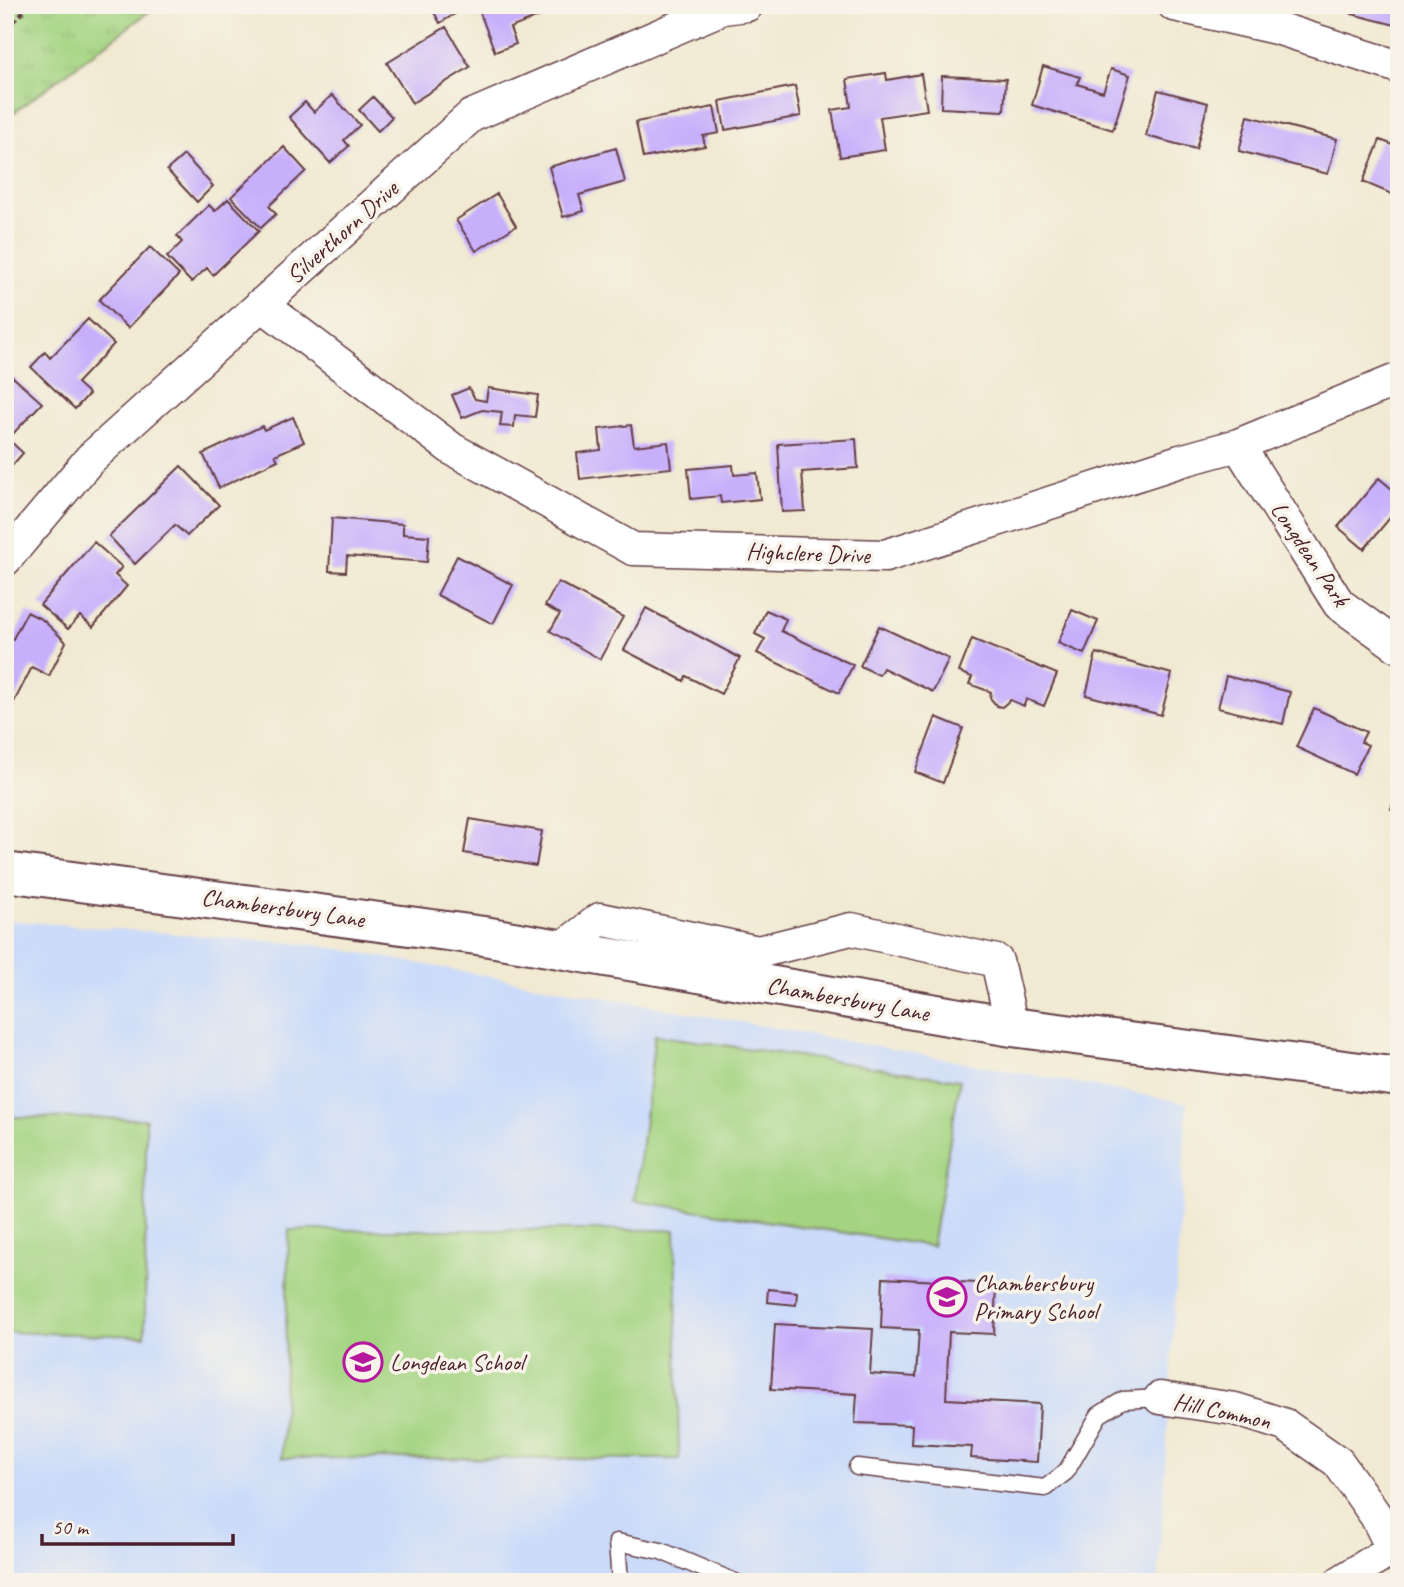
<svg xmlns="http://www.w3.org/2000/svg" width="1404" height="1587" font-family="Caveat,sans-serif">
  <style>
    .built { fill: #cbdbf9 }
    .grass { fill: url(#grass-tufts); stroke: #777a56; stroke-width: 2 }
    .garden { fill: #a4d482; stroke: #777a56; stroke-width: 2 }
    .building { fill: #c7affc }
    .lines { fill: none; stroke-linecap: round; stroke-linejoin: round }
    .service-casing { stroke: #633d44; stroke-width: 19 }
    .minor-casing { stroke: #633d44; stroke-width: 35 }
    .tertiary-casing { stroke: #633d44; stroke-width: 42 }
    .path { stroke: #633d44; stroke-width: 4.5; stroke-dasharray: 5 5; stroke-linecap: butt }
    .service { stroke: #fff; stroke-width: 16 }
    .minor { stroke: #fff; stroke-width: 32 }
    .tertiary { stroke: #fff; stroke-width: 38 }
    .labels { text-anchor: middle; stroke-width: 7; stroke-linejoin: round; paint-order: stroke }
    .street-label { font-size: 24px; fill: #4a1f2b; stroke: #f7f3e8 }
    .poi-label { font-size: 24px; fill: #4a1f2b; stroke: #f7f3e8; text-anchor: start }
  </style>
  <defs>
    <pattern id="grass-tufts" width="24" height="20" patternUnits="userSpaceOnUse" patternTransform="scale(1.75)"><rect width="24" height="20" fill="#a4d482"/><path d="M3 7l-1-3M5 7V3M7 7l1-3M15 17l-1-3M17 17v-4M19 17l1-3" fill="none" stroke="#8fb670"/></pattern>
  </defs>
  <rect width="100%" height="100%" fill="#f7f3e8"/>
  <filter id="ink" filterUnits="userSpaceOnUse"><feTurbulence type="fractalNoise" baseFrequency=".0143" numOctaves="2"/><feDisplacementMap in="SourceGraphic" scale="14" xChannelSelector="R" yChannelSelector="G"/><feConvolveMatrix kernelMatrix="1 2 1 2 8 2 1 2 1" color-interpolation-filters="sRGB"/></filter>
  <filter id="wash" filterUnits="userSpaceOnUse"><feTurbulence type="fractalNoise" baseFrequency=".00686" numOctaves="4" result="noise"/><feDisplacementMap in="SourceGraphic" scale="28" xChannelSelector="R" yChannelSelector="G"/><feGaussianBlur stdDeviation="1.57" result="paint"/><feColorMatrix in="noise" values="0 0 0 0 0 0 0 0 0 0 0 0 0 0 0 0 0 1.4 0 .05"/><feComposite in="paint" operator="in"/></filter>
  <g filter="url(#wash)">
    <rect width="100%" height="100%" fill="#f1e9d1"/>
    <path class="built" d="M 5,920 L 317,945 L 1187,1103 L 1158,1582 L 5,1582 Z"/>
    <path class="grass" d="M 5,5 L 158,5 L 5,119 Z"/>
    <path class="garden" d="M 655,1035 L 960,1080 L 932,1246 L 635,1201 Z
      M 5,1117 L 146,1119 L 145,1336 L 5,1332 Z
      M 289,1230 L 675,1230 L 679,1459 L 282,1458 Z"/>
    <g id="blocks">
      <path class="building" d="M 430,5 L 454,5 L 458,12 L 440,23 Z
        M 477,5 L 546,5 L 548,13 L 510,28 L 516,44 L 495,52 Z
        M 1354,5 L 1399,5 L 1399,26 L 1352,14 Z
        M 446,27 L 470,67 L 412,103 L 387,63 Z
        M 1043,66 L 1080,77 L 1077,84 L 1103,92 L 1111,69 L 1130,75 L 1113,130 L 1032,105 Z
        M 886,73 L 887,80 L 921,74 L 927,110 L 880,117 L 885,150 L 840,157 L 832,110 L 851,107 L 847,79 Z
        M 942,76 L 1006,79 L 1004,111 L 941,108 Z
        M 795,86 L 801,116 L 725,130 L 720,101 Z
        M 1158,90 L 1208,103 L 1196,149 L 1146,136 Z
        M 332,95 L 360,125 L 344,140 L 349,146 L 330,163 L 289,117 L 305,102 L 314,112 Z
        M 373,97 L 392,117 L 378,131 L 359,110 Z
        M 714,107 L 719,133 L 703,136 L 705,146 L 643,158 L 636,122 Z
        M 1248,116 L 1337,139 L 1328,174 L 1239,151 Z
        M 1380,140 L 1399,147 L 1399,197 L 1363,182 Z
        M 284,147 L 306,171 L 269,206 L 276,214 L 261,228 L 231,197 Z
        M 616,148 L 625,182 L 579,195 L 584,211 L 563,217 L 549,167 Z
        M 184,155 L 213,186 L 197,202 L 167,170 Z
        M 497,194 L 516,226 L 476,251 L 456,220 Z
        M 228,199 L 259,231 L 213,275 L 207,268 L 191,282 L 167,257 L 182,242 L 177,236 L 209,205 L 215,211 Z
        M 150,247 L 179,275 L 128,328 L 99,300 Z
        M 88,319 L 114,344 L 77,383 L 89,394 L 75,409 L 31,367 L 45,352 L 50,358 Z
        M 13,377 L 42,403 L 8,439 L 23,453 L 10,468 L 5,464 L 5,385 Z
        M 469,388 L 475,399 L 486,401 L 488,388 L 538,395 L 535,417 L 515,415 L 514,427 L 500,426 L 502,412 L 482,410 L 462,418 L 452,395 Z
        M 293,417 L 304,442 L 275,455 L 278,460 L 219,488 L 203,454 L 262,426 L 264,430 Z
        M 631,425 L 634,446 L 668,442 L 671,468 L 580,479 L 577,453 L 601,450 L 599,429 Z
        M 856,439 L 858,468 L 802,472 L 805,511 L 782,512 L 778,444 Z
        M 733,465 L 734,475 L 757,473 L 760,499 L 721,503 L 720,496 L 691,499 L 688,469 Z
        M 181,466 L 219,505 L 187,536 L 175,525 L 135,564 L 109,536 Z
        M 1379,478 L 1399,495 L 1399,507 L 1364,549 L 1338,527 Z
        M 332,518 L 403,524 L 403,534 L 429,536 L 427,562 L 347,556 L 346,572 L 329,571 Z
        M 94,542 L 122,567 L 115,575 L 127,586 L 93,627 L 80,616 L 68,629 L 40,605 Z
        M 457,556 L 513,585 L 493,624 L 437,595 Z
        M 558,582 L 623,617 L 600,659 L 550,631 L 560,614 L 545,606 Z
        M 646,608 L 740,658 L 721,694 L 686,676 L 684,681 L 624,650 Z
        M 766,610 L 786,619 L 781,631 L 853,665 L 839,693 L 757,653 L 765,639 L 755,634 Z
        M 1072,610 L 1098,621 L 1084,654 L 1058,643 Z
        M 27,612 L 43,620 L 66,642 L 49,676 L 32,667 L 13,704 L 5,700 L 5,648 L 7,650 Z
        M 879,626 L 949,659 L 933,692 L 883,668 L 879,675 L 860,666 Z
        M 972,639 L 1057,674 L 1044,706 L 1026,699 L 1024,706 L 1010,700 L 1002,707 L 997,706 L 990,698 L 991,692 L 969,684 L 972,677 L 959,672 Z
        M 1096,653 L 1172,674 L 1161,715 L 1086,695 Z
        M 1226,676 L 1290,692 L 1283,724 L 1218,708 Z
        M 1314,708 L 1366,732 L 1361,742 L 1368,745 L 1354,774 L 1296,747 Z
        M 936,717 L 963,728 L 943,783 L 915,772 Z
        M 1398,788 L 1399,788 L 1399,812 L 1391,809 Z
        M 470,819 L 542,831 L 536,866 L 464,853 Z
        M 883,1278 L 996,1284 L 994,1334 L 949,1332 L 946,1399 L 1040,1404 L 1037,1462 L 971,1458 L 972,1447 L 911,1444 L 912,1425 L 855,1423 L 857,1394 L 771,1389 L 775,1324 L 873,1329 L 870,1374 L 916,1377 L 919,1330 L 881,1328 Z
        M 768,1289 L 797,1292 L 796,1305 L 767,1302 Z"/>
    </g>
  </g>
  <g filter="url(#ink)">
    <use href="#blocks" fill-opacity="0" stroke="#633d44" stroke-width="2"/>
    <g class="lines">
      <g class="service-casing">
        <path id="service" d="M 857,1467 L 1045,1488 L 1066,1472 L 1099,1415 L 1123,1400 L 1160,1398
          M 620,1582 L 617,1542 L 661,1551 L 735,1582"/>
      </g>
      <g class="minor-casing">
        <path id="minor" d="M 1174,5 L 1280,29 L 1399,67
          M 261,304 L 452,449 L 633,549 L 885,556 L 1180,461 L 1238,445 L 1399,379
          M 1238,445 L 1339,604 L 1399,647
          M 5,560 L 90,459 L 471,116 L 723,8 L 747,5
          M 561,949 L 600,919 L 758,952 L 851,929 L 997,961 L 1012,1027
          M 1160,1398 L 1235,1409 L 1285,1425 L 1338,1462 L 1376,1516 L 1392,1548
          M 1340,1582 L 1399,1545"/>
      </g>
      <g class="tertiary-casing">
        <path id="tertiary" d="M 5,872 L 484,936 L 1012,1027 L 1399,1077"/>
      </g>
      <path class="path" d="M 5,28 L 31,5"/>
      <use href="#service" class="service"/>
      <use href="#minor" class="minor"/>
      <use href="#tertiary" class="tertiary"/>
    </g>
  </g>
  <defs>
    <g id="school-ring" transform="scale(2.0125)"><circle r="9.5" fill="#f7f3e8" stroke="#b5179e" stroke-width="1.5"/><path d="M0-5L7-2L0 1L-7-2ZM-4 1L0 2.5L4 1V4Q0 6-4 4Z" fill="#b5179e"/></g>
  </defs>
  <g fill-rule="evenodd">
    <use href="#school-ring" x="947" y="1297"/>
    <use href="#school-ring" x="363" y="1362"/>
  </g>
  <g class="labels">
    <g class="street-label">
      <text transform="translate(342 232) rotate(-42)" y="8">Silverthorn Drive</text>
      <text transform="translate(808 553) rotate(2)" y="8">Highclere Drive</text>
      <text transform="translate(1310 554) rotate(56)" y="8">Longdean Park</text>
      <text transform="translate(283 908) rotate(8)" y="8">Chambersbury Lane</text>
      <text transform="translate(848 999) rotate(10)" y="8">Chambersbury Lane</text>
      <text transform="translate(1222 1411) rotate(12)" y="8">Hill Common</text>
    </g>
    <g class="poi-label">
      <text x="974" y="1291">Chambersbury<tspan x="974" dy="28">Primary School</tspan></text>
      <text x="390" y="1370">Longdean School</text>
    </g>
  </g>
  <rect width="1404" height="1587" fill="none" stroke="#f7f3e8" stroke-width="28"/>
  <path d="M42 1534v10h191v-10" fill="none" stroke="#4a1f2b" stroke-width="3.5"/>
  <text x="52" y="1534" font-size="21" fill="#4a1f2b" stroke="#f7f3e8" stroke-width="5" paint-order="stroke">50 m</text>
</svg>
